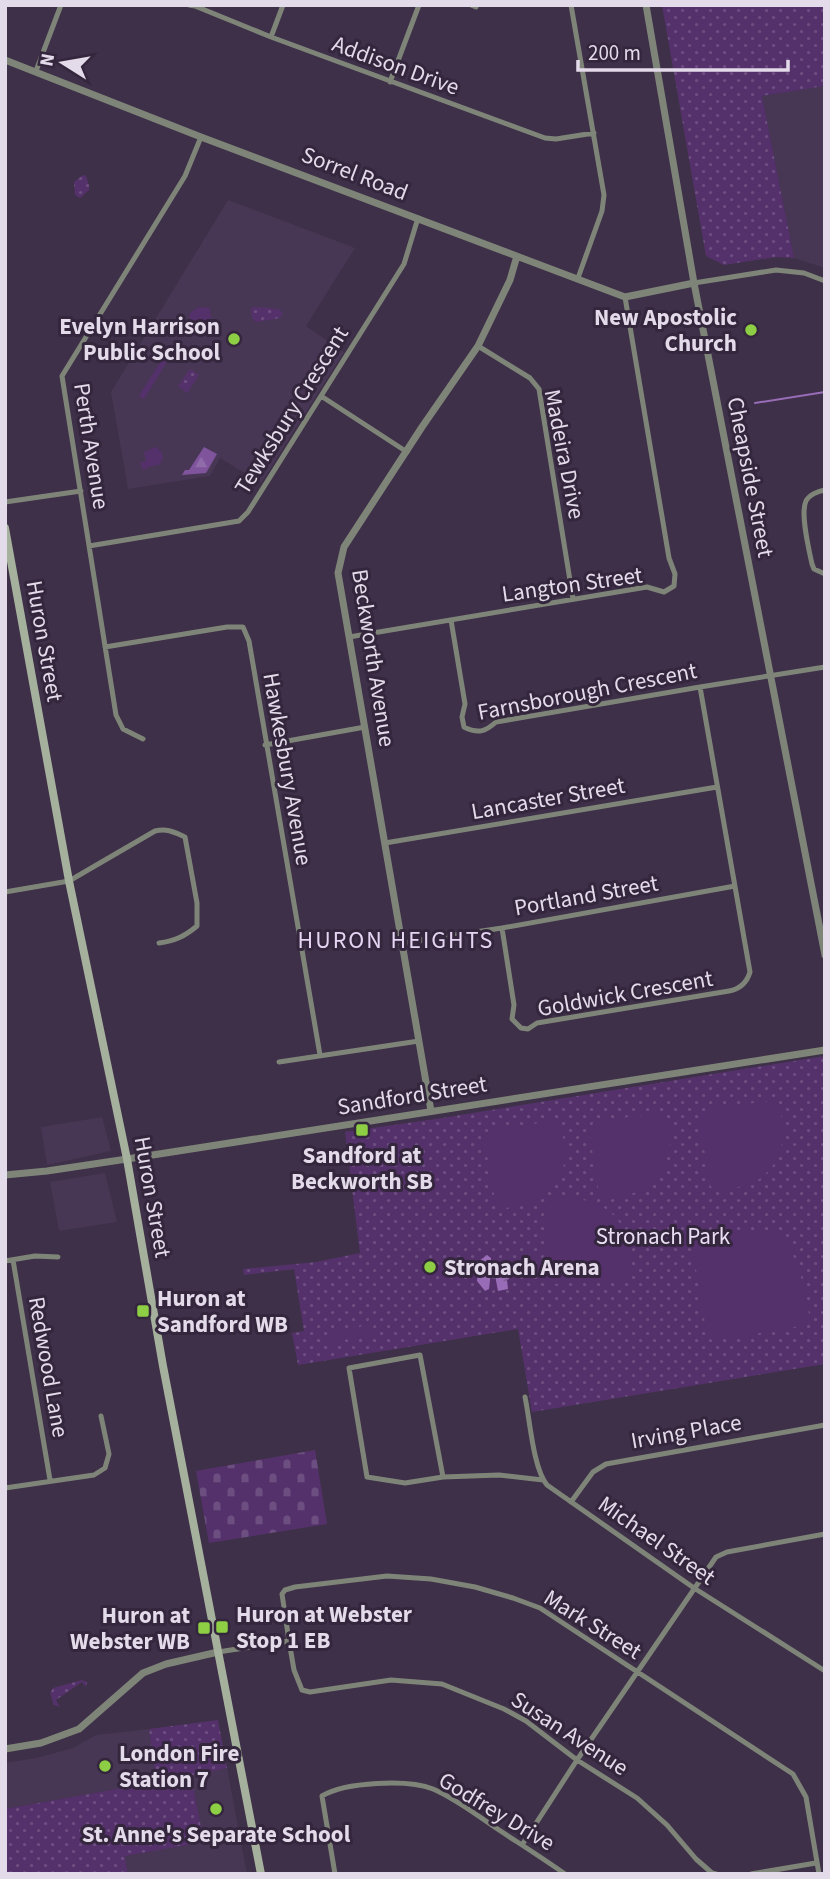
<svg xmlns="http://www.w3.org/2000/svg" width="830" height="1879" font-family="'Source Sans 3',sans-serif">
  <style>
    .built { fill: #483655 }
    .grass { fill: url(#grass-dots) }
    .forest { fill: url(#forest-firs) }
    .cemetery { fill: url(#cemetery-stones) }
    .pitch { fill: #55316c }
    .water { fill: url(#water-ripples) }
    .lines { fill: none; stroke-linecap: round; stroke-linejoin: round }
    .stream { stroke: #986cb6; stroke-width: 2 }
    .minor { stroke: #7e8578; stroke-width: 5 }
    .tertiary { stroke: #7e8578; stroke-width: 7 }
    .secondary { stroke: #a6b19d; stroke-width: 8 }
    .poi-dot { fill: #8dce44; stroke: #34263d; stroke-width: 2.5 }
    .labels { text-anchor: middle; stroke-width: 6; stroke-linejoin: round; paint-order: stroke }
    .street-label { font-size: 23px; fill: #e3daea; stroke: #34263d }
    .poi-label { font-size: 23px; font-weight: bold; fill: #e3daea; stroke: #34263d; text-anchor: start }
    .park-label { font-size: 23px; fill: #e9def2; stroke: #34263d }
    .neighbourhood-label { font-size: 24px; letter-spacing: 2px; fill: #e6d4f3; stroke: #34263d }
  </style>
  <defs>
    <pattern id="grass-dots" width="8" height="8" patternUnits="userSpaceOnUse" patternTransform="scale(1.75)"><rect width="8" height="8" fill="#55316c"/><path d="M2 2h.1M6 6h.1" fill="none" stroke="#6d4e81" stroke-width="1.8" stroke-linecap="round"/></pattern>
    <pattern id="forest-firs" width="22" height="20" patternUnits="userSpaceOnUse" patternTransform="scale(1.75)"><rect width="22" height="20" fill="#7f549c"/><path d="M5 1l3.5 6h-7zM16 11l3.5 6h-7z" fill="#916caa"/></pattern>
    <pattern id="cemetery-stones" width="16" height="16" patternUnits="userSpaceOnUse" patternTransform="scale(1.75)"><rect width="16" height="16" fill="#55316c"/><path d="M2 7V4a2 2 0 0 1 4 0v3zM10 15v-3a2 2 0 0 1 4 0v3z" fill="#6d4e81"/></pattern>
    <pattern id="water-ripples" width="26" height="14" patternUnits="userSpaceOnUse" patternTransform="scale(1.75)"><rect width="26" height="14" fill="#986cb6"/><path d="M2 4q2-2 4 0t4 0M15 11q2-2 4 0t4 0" fill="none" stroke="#7b5d8f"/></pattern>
  </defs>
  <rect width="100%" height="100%" fill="#3e3048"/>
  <path class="built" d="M 825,86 L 825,268 L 794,258 L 762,96 Z
    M 228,200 L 355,248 L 306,326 L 344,352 L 261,483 L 220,458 L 210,476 L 128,489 L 111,392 Z
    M 102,1117 L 111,1151 L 47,1165 L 41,1127 Z
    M 105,1173 L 117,1222 L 59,1231 L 50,1182 Z
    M 149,1729 L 156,1782 L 5,1809 L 5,1763 L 36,1758 L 73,1748 L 96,1735 Z
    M 227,1768 L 247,1874 L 128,1874 L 125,1856 L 204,1842 L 191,1776 Z"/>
  <path class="grass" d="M 662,5 L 825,5 L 825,86 L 762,96 L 794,258 L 776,257 L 724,265 L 706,256 Z
    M 83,175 L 86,176 L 89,185 L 89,190 L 80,198 L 75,195 L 74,182 Z
    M 256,307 L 278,309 L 283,313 L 280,318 L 256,322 L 252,318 L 251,308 Z
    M 190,369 L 199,375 L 187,393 L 178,386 Z
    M 825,1056 L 825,1364 L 532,1412 L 518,1329 L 298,1365 L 292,1333 L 304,1331 L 294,1269 L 244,1275 L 243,1269 L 316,1262 L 360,1253 L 345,1132 L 442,1118 Z
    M 82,1680 L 87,1682 L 86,1687 L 82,1682 L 56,1700 L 60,1707 L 54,1705 L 50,1693 L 53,1688 Z
    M 218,1720 L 227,1768 L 191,1776 L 204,1842 L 125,1856 L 128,1874 L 5,1874 L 5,1809 L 156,1782 L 149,1729 Z"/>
  <path class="forest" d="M 204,447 L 217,454 L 206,473 L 182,475 L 185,470 L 189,470 Z"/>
  <path class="cemetery" d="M 315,1450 L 327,1524 L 209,1543 L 196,1471 Z"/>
  <path class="pitch" d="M 205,307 L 210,309 C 211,323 213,325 199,332 L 200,334 L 193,336 L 188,334 L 190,313 L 197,308 Z
    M 166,353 L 171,355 L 144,399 L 139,396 Z
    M 156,447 L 161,451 L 163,458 L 159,465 L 151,466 L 143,470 L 140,463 L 146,461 L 144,452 Z
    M 777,1100 C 789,1131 784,1171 749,1184 C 737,1189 724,1189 711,1187 L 699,1121 L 707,1109 Z
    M 665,1112 C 672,1128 672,1143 666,1160 C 655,1189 629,1198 600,1200 L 589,1130 L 594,1122 Z
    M 557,1120 C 562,1133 567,1145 565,1158 C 562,1192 527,1214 496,1206 L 484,1138 L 489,1131 Z
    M 565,1197 C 620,1202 631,1229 630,1280 L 551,1284 L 546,1277 L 544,1202 Z
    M 741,1232 C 751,1232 766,1230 774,1234 C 800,1247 805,1298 811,1324 L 713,1341 L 707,1336 L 691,1239 Z
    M 372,1317 L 376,1321 L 372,1329 L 374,1331 L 372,1335 L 327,1343 L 326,1336 L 337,1327 C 355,1332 360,1329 372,1317 Z"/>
  <path class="water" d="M 487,1255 L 491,1258 L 491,1267 L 504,1264 L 506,1272 L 509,1274 L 509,1279 L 507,1280 L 508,1289 L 498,1291 L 494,1270 L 491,1271 L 489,1289 L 485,1291 L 477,1281 L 478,1271 L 475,1264 Z"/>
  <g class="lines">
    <path class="stream" d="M 755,403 L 825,392"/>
    <path class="minor" d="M 189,5 L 195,6 L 271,37 L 545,138 L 556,139 L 594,133
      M 471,5 L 476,7
      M 571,5 L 604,195 L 602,211 L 578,278
      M 271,37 L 283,5
      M 36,71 L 61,5
      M 390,82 L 419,5
      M 694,283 L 776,270 L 804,273 L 825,281
      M 478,346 L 530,378 L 539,389 L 573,599
      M 321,396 L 407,452
      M 825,490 C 818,491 809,495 806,501 C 800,513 809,550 812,564 L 814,569 L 825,574
      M 5,502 L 81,491
      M 89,546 L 239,521 L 248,512 L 404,264 L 418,218
      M 451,620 L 465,704 L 462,717 L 464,727 C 478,734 485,732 496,722 L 700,687 L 825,667
      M 349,637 L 647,587 L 664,592 L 674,586 L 675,574 L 669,558 L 625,297
      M 105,647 L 227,627 L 243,627 L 249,641 L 320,1055
      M 143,739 L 123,729 L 116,715 L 62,376 L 185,176 L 201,137
      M 265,745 L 365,727
      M 385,843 L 717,787
      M 5,892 L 69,881 L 155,831 C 167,828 174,832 185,837 L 197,903 L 197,926 C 185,936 175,941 159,943
      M 502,928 L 514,1005 L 512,1019 L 521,1028 L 528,1029 L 537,1023 L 729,991 C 740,989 747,982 750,972 L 700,687
      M 402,943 L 502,928 L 735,886
      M 279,1062 L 419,1041
      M 13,1260 L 50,1480
      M 5,1261 L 35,1256 L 58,1257
      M 525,1397 C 530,1420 533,1468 547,1485 L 694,1588 L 825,1671
      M 443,1477 L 420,1355 L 349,1368 L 367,1477 L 405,1483 L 443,1477 L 499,1475 L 543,1480
      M 5,1488 L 94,1475 L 105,1468 L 109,1454 L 101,1416
      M 571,1502 L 593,1472 L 606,1464 L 825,1425
      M 289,1641 L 294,1670 L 302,1690 L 310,1692 L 391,1680 L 442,1684 L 504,1709 L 526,1721 L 577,1760 L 637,1798 L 667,1825 L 696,1859 L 712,1873 L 716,1874
      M 218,1652 L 289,1641 L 282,1594 L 285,1590 L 295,1587 L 387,1576 L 431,1579 L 475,1587 L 513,1598 L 540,1608 L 793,1774 L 806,1797 L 819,1874
      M 522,1845 L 577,1760 L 716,1557 L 727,1552 L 825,1534
      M 335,1874 L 322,1796 C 345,1782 408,1779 433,1789 C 454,1798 474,1813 493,1826 C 517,1842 541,1857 565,1874
      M 751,1874 L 816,1863"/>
    <path class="tertiary" d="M 646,5 L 694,283 L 825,955
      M 5,60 L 201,137 L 625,297 L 694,283
      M 431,1111 L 338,573 L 344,547 L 422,427 L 478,346 L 510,280 L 517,256
      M 5,1175 L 47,1171 L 127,1159 L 825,1050
      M 5,1749 L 41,1743 L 79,1729 L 143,1673 L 166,1664 L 218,1652"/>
    <path class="secondary" d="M 5,528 L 69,881 L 127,1159 L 163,1366 L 261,1874"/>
  </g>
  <g class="poi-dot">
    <circle cx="751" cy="330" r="7"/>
    <circle cx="234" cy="339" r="7"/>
    <rect x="355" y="1123" width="14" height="14" rx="3.5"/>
    <circle cx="430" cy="1267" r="7"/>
    <rect x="136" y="1304" width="14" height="14" rx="3.5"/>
    <rect x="215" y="1620" width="14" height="14" rx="3.5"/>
    <rect x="197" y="1621" width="14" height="14" rx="3.5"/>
    <circle cx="105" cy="1766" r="7"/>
    <circle cx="216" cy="1809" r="7"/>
  </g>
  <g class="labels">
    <g class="street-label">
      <text transform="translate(396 65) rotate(20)" y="8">Addison Drive</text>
      <text transform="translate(355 173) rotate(21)" y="8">Sorrel Road</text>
      <text transform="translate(291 410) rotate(-58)" y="8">Tewksbury Crescent</text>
      <text transform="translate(92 446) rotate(81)" y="8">Perth Avenue</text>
      <text transform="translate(565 454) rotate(79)" y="8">Madeira Drive</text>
      <text transform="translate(751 477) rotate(79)" y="8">Cheapside Street</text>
      <text transform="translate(572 584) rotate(-8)" y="8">Langton Street</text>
      <text transform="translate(45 641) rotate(80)" y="8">Huron Street</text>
      <text transform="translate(374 658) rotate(81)" y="8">Beckworth Avenue</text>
      <text transform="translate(587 691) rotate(-11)" y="8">Farnsborough Crescent</text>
      <text transform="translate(288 769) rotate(80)" y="8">Hawkesbury Avenue</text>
      <text transform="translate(548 798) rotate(-10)" y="8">Lancaster Street</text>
      <text transform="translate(586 895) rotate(-10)" y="8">Portland Street</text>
      <text transform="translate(625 993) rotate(-10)" y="8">Goldwick Crescent</text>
      <text transform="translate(412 1095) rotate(-9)" y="8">Sandford Street</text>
      <text transform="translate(153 1197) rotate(80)" y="8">Huron Street</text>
      <text transform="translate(49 1367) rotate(80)" y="8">Redwood Lane</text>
      <text transform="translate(686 1431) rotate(-10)" y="8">Irving Place</text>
      <text transform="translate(657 1540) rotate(35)" y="8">Michael Street</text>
      <text transform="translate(593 1624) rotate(32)" y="8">Mark Street</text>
      <text transform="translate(570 1733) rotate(33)" y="8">Susan Avenue</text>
      <text transform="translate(497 1811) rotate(31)" y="8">Godfrey Drive</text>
    </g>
    <g class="poi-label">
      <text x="737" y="325" text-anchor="end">New Apostolic<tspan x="737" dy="26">Church</tspan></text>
      <text x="220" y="334" text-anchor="end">Evelyn Harrison<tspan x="220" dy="26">Public School</tspan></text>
      <text x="362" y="1163" text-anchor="middle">Sandford at<tspan x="362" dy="26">Beckworth SB</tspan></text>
      <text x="444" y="1275">Stronach Arena</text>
      <text x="157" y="1306">Huron at<tspan x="157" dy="26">Sandford WB</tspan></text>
      <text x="236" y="1622">Huron at Webster<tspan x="236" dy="26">Stop 1 EB</tspan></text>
      <text x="190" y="1623" text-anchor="end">Huron at<tspan x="190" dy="26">Webster WB</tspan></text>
      <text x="119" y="1761">London Fire<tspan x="119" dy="26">Station 7</tspan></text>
      <text x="216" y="1842" text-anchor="middle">St. Anne's Separate School</text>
    </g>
    <g class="park-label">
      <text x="663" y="1244">Stronach Park</text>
    </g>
    <g class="neighbourhood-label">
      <text x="396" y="948">HURON HEIGHTS</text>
    </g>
  </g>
  <rect width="830" height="1879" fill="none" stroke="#e3daea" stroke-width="14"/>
  <g transform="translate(63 63) rotate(281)" stroke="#34263d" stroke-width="5" paint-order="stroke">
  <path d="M0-5L12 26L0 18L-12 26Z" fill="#e3daea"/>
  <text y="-10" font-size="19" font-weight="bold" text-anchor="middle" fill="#e3daea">N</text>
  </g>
  <path d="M578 60v10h210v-10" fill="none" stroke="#e3daea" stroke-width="3.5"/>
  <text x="588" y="60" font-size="21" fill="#e3daea" stroke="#34263d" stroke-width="5" paint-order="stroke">200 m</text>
</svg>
